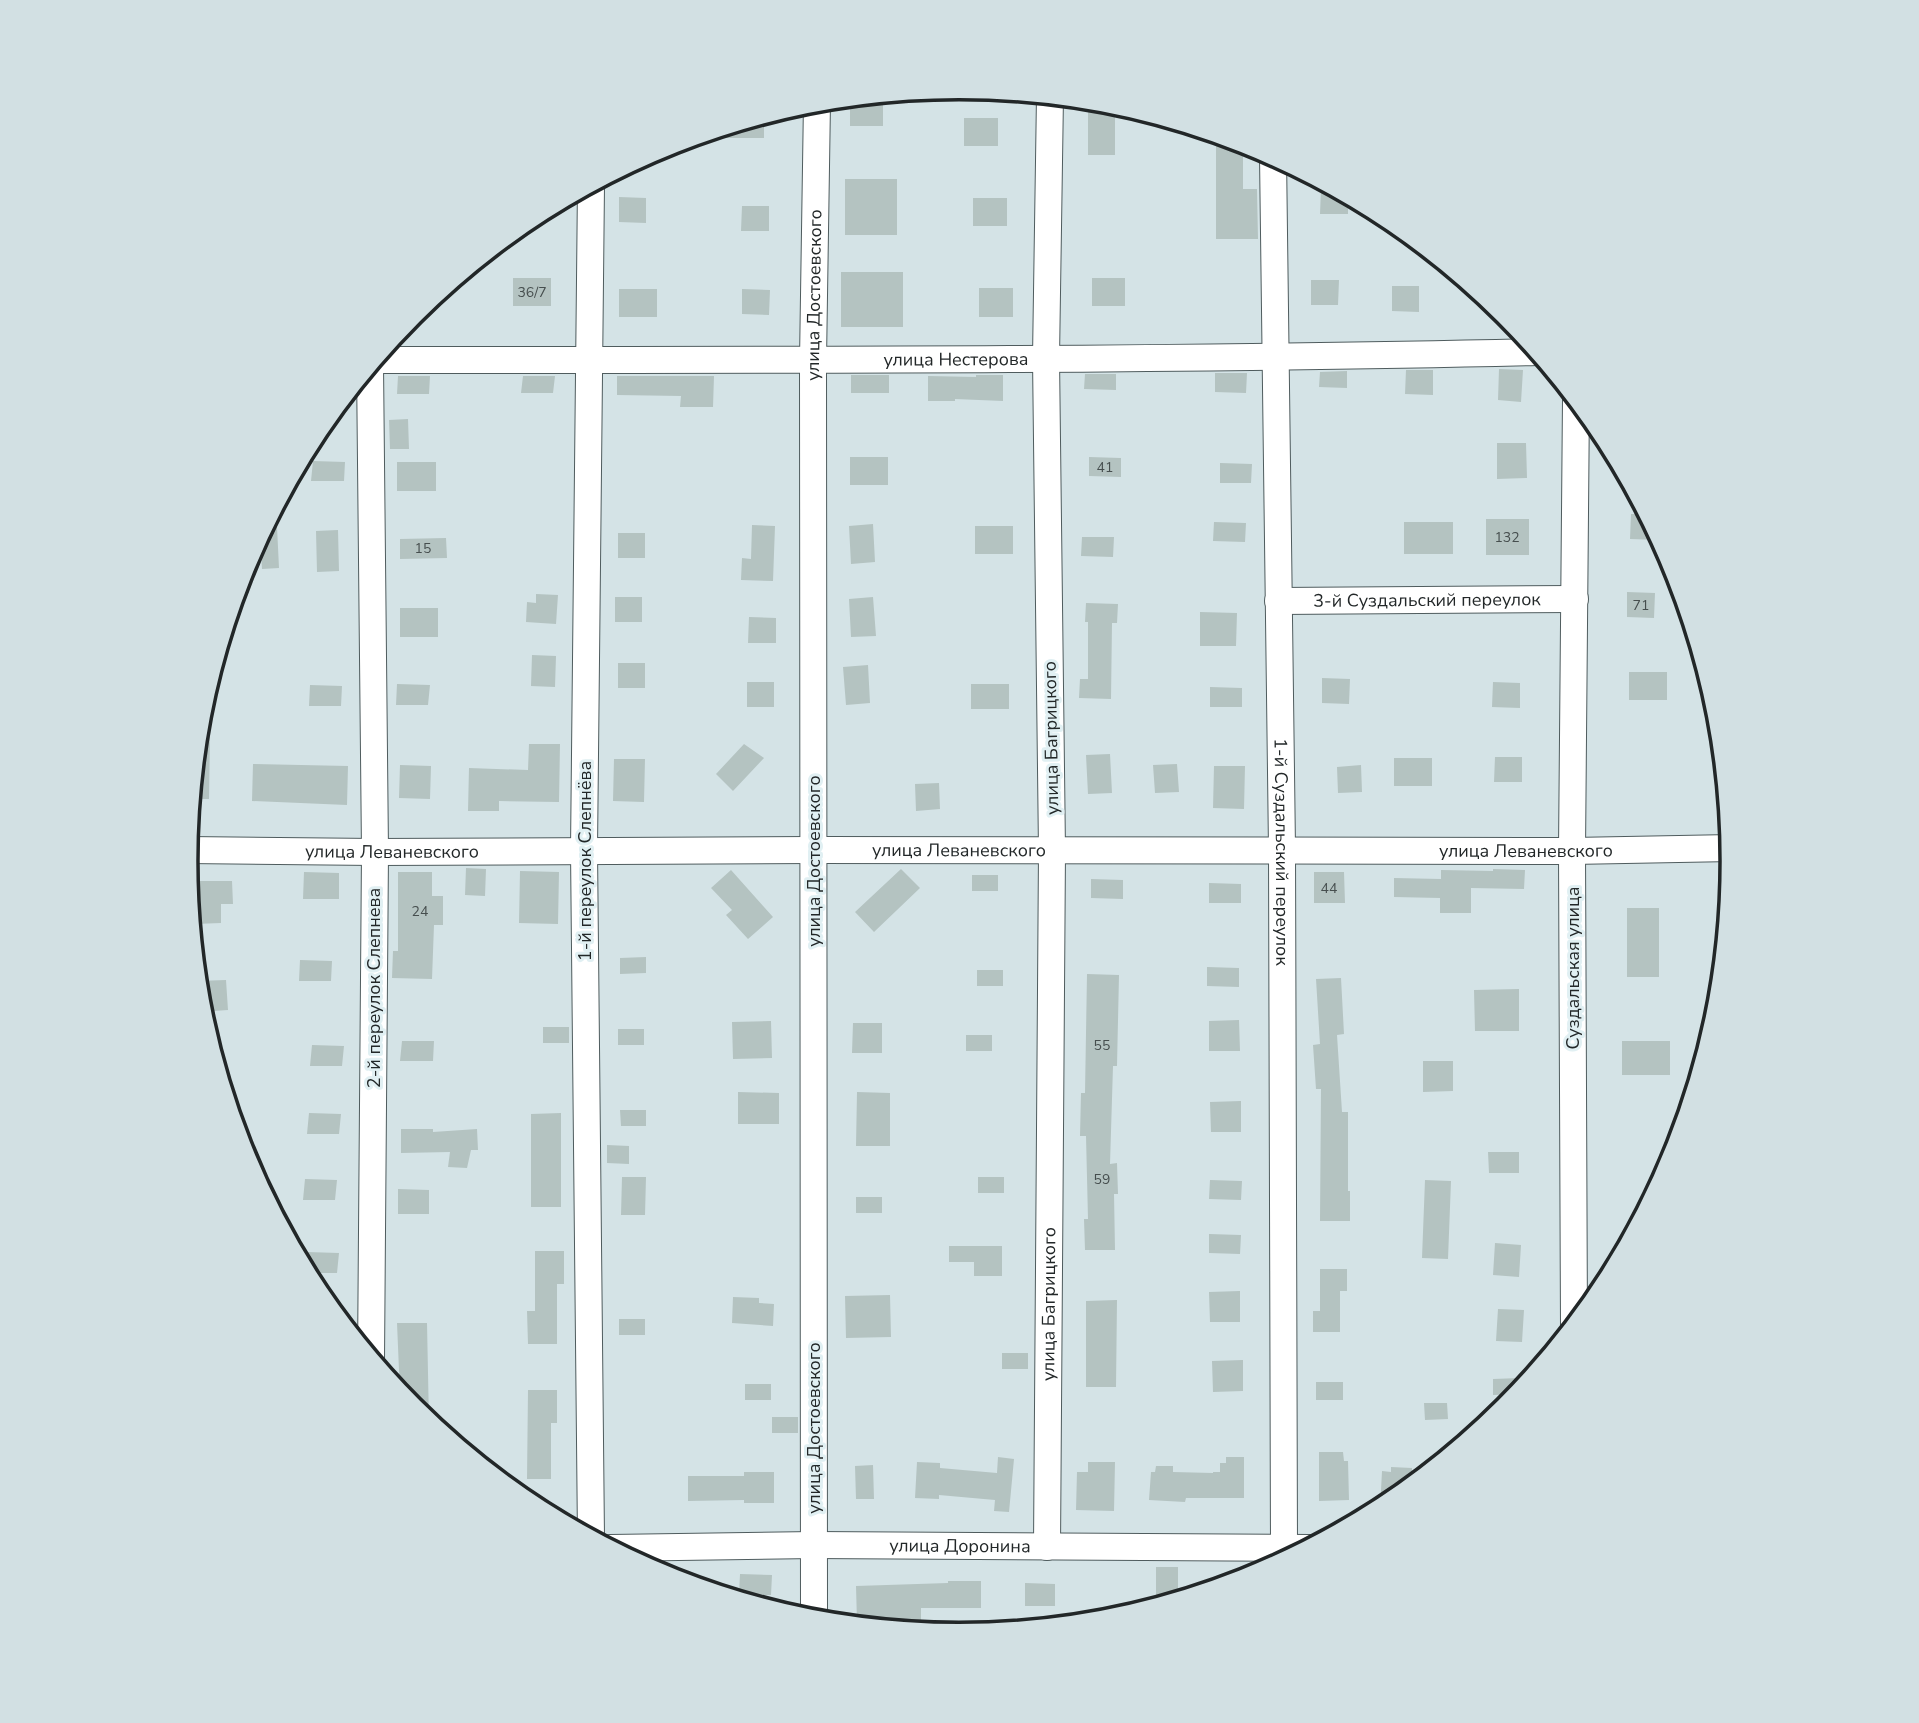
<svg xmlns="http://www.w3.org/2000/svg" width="1919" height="1723" font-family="'Nunito Sans',sans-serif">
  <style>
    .building { fill: #b4c3c1 }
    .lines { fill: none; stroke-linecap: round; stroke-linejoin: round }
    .minor-casing { stroke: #4f5c5e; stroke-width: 28 }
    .minor { stroke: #fff; stroke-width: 26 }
    .labels { text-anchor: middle; stroke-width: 6; stroke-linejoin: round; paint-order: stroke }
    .number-label { font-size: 14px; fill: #464e4e }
    .street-label { font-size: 18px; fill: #222728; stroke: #e1f0f3 }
    .rim { fill: none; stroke: #222728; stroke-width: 3.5 }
  </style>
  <rect width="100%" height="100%" fill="#d4e3e6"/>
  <path class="building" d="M 883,97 L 883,126 L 850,126 L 850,98 Z
    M 1088,100 L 1115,104 L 1115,155 L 1088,155 Z
    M 764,116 L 764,138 L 705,138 L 705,134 Z
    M 964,118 L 998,118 L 998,146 L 964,146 Z
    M 1216,134 L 1243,143 L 1243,189 L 1257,189 L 1258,239 L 1216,239 Z
    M 845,179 L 897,179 L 897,235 L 845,235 Z
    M 1321,189 L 1335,189 L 1348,196 L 1348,214 L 1320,214 Z
    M 619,197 L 646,198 L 646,223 L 619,222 Z
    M 973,198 L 1007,198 L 1007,226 L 973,226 Z
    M 742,206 L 769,206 L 769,231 L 741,231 Z
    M 841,272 L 903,272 L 903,327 L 841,327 Z
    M 513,278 L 551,278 L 551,306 L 513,306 Z
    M 1092,278 L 1125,278 L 1125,306 L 1092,306 Z
    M 1311,280 L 1339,280 L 1338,305 L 1311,305 Z
    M 1392,286 L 1419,286 L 1419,312 L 1392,311 Z
    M 979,288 L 1013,288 L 1013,317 L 979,317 Z
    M 619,289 L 657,289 L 657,317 L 619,317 Z
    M 742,289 L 770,290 L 769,315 L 742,314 Z
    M 1499,369 L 1523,370 L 1521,402 L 1498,400 Z
    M 1406,370 L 1433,370 L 1433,395 L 1405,394 Z
    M 1347,371 L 1347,388 L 1319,387 L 1320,372 Z
    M 1215,373 L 1247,373 L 1246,393 L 1215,392 Z
    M 1085,374 L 1116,374 L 1116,390 L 1084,389 Z
    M 851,375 L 889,375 L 889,393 L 851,393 Z
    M 976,375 L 1003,375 L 1003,401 L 955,399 L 955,401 L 928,401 L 928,376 L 976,377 Z
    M 398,376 L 430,376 L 429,394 L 397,394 Z
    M 523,376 L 555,376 L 553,393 L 521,393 Z
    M 617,376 L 714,376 L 713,407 L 680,407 L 681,396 L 617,395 Z
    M 408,419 L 409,449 L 390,449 L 389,420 Z
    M 1497,443 L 1526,443 L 1527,478 L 1497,479 Z
    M 850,457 L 888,457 L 888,485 L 850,485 Z
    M 1089,457 L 1121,458 L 1121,477 L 1089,476 Z
    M 313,461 L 345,462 L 344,481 L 311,481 Z
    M 397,462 L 436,462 L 436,491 L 397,491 Z
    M 1220,463 L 1252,464 L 1251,483 L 1220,483 Z
    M 276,506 L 279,568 L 262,569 L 260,536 Z
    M 1631,514 L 1647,514 L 1661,540 L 1630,539 Z
    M 1486,519 L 1529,519 L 1529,555 L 1486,555 Z
    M 1214,522 L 1246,523 L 1245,542 L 1213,541 Z
    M 1404,522 L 1453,522 L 1453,554 L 1404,554 Z
    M 873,524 L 875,562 L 851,564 L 849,526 Z
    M 752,525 L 775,526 L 773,581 L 741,580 L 742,558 L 751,559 Z
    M 975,526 L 1013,526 L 1013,554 L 975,554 Z
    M 338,530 L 339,571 L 317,572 L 316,531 Z
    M 618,533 L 645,533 L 645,558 L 618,558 Z
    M 1082,537 L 1114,537 L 1113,557 L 1081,556 Z
    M 446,538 L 447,558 L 400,559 L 400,539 Z
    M 1627,592 L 1655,593 L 1654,618 L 1627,617 Z
    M 536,594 L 558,595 L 556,624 L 526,622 L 527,602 L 536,603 Z
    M 615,597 L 642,597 L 642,622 L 615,622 Z
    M 873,597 L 876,636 L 851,637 L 849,599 Z
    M 1086,603 L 1118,604 L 1117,623 L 1112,623 L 1111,699 L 1079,698 L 1080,679 L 1088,679 L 1088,622 L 1085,622 Z
    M 400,608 L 438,608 L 438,637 L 400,637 Z
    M 1200,612 L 1237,613 L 1236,646 L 1200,646 Z
    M 749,617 L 776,618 L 776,643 L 748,643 Z
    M 532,655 L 556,656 L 555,687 L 531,686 Z
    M 618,663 L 645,663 L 645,688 L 618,688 Z
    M 868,665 L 870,703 L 846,705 L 843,667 Z
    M 1629,672 L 1667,672 L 1667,700 L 1629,700 Z
    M 1322,678 L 1350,679 L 1349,704 L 1322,703 Z
    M 747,682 L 774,682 L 774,707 L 747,707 Z
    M 1493,682 L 1520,683 L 1520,708 L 1492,707 Z
    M 397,684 L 430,685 L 428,705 L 396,705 Z
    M 971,684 L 1009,684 L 1009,709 L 971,709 Z
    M 310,685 L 342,686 L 341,706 L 309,706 Z
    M 1210,687 L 1242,688 L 1242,707 L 1210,707 Z
    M 198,736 L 210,737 L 209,799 L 192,799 Z
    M 529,744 L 560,744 L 559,802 L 499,801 L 499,811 L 468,811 L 469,768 L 528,770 Z
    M 744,744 L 764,758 L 733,791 L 716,774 Z
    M 1110,754 L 1112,793 L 1088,794 L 1086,755 Z
    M 1495,757 L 1522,757 L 1522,782 L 1494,782 Z
    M 1394,758 L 1432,758 L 1432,786 L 1394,786 Z
    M 614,759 L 645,759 L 644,802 L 613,801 Z
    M 253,764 L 348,766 L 347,805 L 252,801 Z
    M 1177,764 L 1179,792 L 1155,793 L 1153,765 Z
    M 400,765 L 431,766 L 430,799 L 399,798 Z
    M 1361,765 L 1362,792 L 1338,793 L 1337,767 Z
    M 1214,766 L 1245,766 L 1244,809 L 1213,808 Z
    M 939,783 L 940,809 L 916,811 L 915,784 Z
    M 466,868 L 486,869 L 485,896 L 465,895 Z
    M 901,869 L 920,888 L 874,932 L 855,912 Z
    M 1493,869 L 1525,870 L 1524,889 L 1471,888 L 1471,913 L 1440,913 L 1440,898 L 1394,897 L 1394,878 L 1441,879 L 1441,870 L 1493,871 Z
    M 731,870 L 773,917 L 748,939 L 726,915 L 732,910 L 711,888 Z
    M 520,871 L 559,872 L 558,924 L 519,923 Z
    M 304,872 L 339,873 L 339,899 L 303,899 Z
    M 398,872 L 432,872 L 432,896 L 443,896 L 443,925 L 434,925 L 432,979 L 392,978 L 393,951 L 398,951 Z
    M 1314,872 L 1344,872 L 1345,903 L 1314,903 Z
    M 972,875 L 998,875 L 998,891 L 972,891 Z
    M 1091,879 L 1123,880 L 1123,899 L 1091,898 Z
    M 194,881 L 232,881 L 233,904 L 221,904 L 221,923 L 195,924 Z
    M 1209,883 L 1241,884 L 1241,903 L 1209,903 Z
    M 1627,908 L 1659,908 L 1659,977 L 1627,977 Z
    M 646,957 L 646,973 L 620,974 L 620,958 Z
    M 300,960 L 332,961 L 331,981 L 299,981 Z
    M 1207,967 L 1239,968 L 1239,987 L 1207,986 Z
    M 977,970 L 1003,970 L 1003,986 L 977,986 Z
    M 1087,974 L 1119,975 L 1117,1066 L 1113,1066 L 1110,1164 L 1117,1163 L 1118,1194 L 1114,1194 L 1115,1250 L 1085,1250 L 1084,1219 L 1088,1219 L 1086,1136 L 1080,1136 L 1081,1093 L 1085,1093 Z
    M 1341,978 L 1344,1034 L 1337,1035 L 1342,1112 L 1348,1112 L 1348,1191 L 1350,1191 L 1350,1221 L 1320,1221 L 1321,1089 L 1316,1089 L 1313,1045 L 1320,1044 L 1316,979 Z
    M 226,980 L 228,1010 L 200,1012 L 197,981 Z
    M 1519,989 L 1519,1031 L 1475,1031 L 1474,990 Z
    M 1239,1020 L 1240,1051 L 1209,1051 L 1209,1021 Z
    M 771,1021 L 772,1058 L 733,1059 L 732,1022 Z
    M 853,1023 L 882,1023 L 882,1053 L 852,1053 Z
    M 543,1027 L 569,1027 L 569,1043 L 543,1043 Z
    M 618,1029 L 644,1029 L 644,1045 L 618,1045 Z
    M 966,1035 L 992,1035 L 992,1051 L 966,1051 Z
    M 402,1041 L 434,1041 L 433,1061 L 400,1061 Z
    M 1622,1041 L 1670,1041 L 1670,1075 L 1622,1075 Z
    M 312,1045 L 344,1046 L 342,1066 L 310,1066 Z
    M 1423,1061 L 1453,1061 L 1453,1091 L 1423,1092 Z
    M 738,1092 L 779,1093 L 779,1124 L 738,1124 Z
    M 857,1092 L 890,1093 L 890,1146 L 856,1146 Z
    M 1241,1101 L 1241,1132 L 1211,1132 L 1210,1102 Z
    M 620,1110 L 646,1110 L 646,1126 L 621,1126 Z
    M 309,1113 L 341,1114 L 339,1134 L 307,1134 Z
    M 561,1113 L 561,1207 L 531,1207 L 531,1114 Z
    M 401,1129 L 433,1129 L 433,1132 L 477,1129 L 478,1150 L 471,1150 L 467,1168 L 448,1167 L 450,1152 L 401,1153 Z
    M 607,1145 L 629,1146 L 629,1164 L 607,1163 Z
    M 1488,1152 L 1519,1152 L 1519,1173 L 1489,1173 Z
    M 622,1177 L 646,1177 L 645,1215 L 621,1215 Z
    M 978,1177 L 1004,1177 L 1004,1193 L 978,1193 Z
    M 305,1179 L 337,1180 L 335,1200 L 303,1200 Z
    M 1210,1180 L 1242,1181 L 1241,1200 L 1209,1199 Z
    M 1425,1180 L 1451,1181 L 1448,1259 L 1422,1258 Z
    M 398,1189 L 429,1190 L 429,1214 L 398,1214 Z
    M 856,1197 L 882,1197 L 882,1213 L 856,1213 Z
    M 1209,1234 L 1241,1235 L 1240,1254 L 1209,1253 Z
    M 1495,1243 L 1521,1245 L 1519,1277 L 1493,1275 Z
    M 949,1246 L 1002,1246 L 1002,1276 L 974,1276 L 974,1262 L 949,1262 Z
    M 535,1251 L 564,1251 L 564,1284 L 557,1284 L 557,1344 L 528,1344 L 527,1311 L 535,1311 Z
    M 307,1252 L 339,1253 L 337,1273 L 306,1273 Z
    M 1320,1269 L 1347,1269 L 1347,1291 L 1340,1291 L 1340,1332 L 1313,1332 L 1313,1311 L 1320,1311 Z
    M 1240,1291 L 1240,1322 L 1210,1322 L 1209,1292 Z
    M 890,1295 L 891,1337 L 846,1338 L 845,1296 Z
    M 733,1297 L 759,1298 L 759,1303 L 774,1304 L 773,1326 L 732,1323 Z
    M 1117,1300 L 1116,1387 L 1086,1387 L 1086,1301 Z
    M 1498,1309 L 1524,1310 L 1522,1342 L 1496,1341 Z
    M 619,1319 L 645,1319 L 645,1335 L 619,1335 Z
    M 397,1323 L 427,1323 L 429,1423 L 412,1409 L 400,1394 Z
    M 1002,1353 L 1028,1353 L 1028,1369 L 1002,1369 Z
    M 1243,1360 L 1243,1391 L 1213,1392 L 1212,1361 Z
    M 1520,1378 L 1519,1394 L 1493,1395 L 1493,1379 Z
    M 1316,1382 L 1343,1382 L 1343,1400 L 1316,1400 Z
    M 745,1384 L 771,1384 L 771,1400 L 745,1400 Z
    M 528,1390 L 557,1390 L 557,1423 L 551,1423 L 551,1479 L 527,1479 Z
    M 1424,1403 L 1447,1403 L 1448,1419 L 1425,1420 Z
    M 772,1417 L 798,1417 L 798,1433 L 772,1433 Z
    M 1319,1452 L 1343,1452 L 1344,1461 L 1348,1461 L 1349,1500 L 1319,1501 Z
    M 998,1457 L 1014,1459 L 1009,1512 L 994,1511 L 995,1500 L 939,1495 L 939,1499 L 915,1498 L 917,1462 L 940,1463 L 940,1468 L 997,1473 Z
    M 1226,1457 L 1244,1457 L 1244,1498 L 1186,1498 L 1185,1502 L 1149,1500 L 1151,1472 L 1155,1472 L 1156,1466 L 1173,1466 L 1173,1472 L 1213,1473 L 1213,1472 L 1220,1472 L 1220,1463 L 1226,1463 Z
    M 1088,1462 L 1115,1462 L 1114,1511 L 1076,1510 L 1077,1472 L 1088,1472 Z
    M 873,1465 L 874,1499 L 856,1499 L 855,1466 Z
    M 1391,1467 L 1412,1468 L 1412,1471 L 1431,1471 L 1389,1505 L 1380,1510 L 1382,1471 L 1391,1472 Z
    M 744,1472 L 774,1472 L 774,1503 L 744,1503 L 744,1500 L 688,1501 L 688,1476 L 744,1476 Z
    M 1156,1567 L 1178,1567 L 1178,1600 L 1169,1603 L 1156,1603 Z
    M 740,1574 L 772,1575 L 771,1595 L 739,1595 Z
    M 948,1581 L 981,1581 L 981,1608 L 921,1608 L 921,1620 L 857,1622 L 856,1586 L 948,1583 Z
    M 1025,1583 L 1055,1584 L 1055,1606 L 1025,1606 Z"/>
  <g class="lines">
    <g class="minor-casing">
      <g id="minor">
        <path id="s1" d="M 1273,156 L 1282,849 L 1284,1548"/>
        <path id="s2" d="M 375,360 C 763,360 1151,361 1538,352"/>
        <path d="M 370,365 L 375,852 L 371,1359"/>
        <path id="s3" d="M 1278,601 L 1575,599"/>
        <path id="s4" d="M 187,850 L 375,852 L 814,850 L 1572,851 L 1732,848"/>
        <path d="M 1574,1327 L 1572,851 L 1576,399"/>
        <path d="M 591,1538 L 584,850 L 591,185"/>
        <path id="s5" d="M 1047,1547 L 1052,851 L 1046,358 L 1050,96"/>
        <path id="s6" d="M 610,1548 L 814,1545 L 1310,1548"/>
        <path id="s7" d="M 814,1621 L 813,360 L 817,102"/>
      </g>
    </g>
    <use href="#minor" class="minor"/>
  </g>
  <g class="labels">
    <g class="number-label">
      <text x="532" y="297">36/7</text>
      <text x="1105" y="472">41</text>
      <text x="1507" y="542">132</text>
      <text x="423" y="553">15</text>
      <text x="1641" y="610">71</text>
      <text x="1329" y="893">44</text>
      <text x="420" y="916">24</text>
      <text x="1102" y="1050">55</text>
      <text x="1102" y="1184">59</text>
    </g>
    <g class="street-label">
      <text dy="6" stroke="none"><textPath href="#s7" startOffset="1326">улица Достоевского</textPath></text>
      <text dy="6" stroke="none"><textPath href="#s2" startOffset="581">улица Нестерова</textPath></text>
      <text dy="6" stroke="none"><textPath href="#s3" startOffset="149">3-й Суздальский переулок</textPath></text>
      <text transform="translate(1051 738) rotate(-91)" y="6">улица Багрицкого</text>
      <text dy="6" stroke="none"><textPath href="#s4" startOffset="772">улица Леваневского</textPath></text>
      <text dy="6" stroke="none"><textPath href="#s4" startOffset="1339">улица Леваневского</textPath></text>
      <text dy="6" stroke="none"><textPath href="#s4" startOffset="205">улица Леваневского</textPath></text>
      <text dy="6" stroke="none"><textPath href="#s1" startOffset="696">1-й Суздальский переулок</textPath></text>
      <text transform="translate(585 861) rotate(-90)" y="6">1-й переулок Слепнёва</text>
      <text transform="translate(814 861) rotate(-90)" y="6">улица Достоевского</text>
      <text transform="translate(1573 968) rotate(-90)" y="6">Суздальская улица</text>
      <text transform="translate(374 988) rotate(-90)" y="6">2-й переулок Слепнева</text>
      <text dy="6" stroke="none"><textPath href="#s5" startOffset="243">улица Багрицкого</textPath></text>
      <text transform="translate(814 1428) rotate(-90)" y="6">улица Достоевского</text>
      <text dy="6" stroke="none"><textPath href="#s6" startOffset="350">улица Доронина</textPath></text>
    </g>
  </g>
  <path d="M0 0H1919V1723H0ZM198 861a761 761 0 1 1 1522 0a761 761 0 1 1-1522 0Z" fill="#d2e0e3" fill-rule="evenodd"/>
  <path class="rim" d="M198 861a761 761 0 1 1 1522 0a761 761 0 1 1-1522 0Z"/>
</svg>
